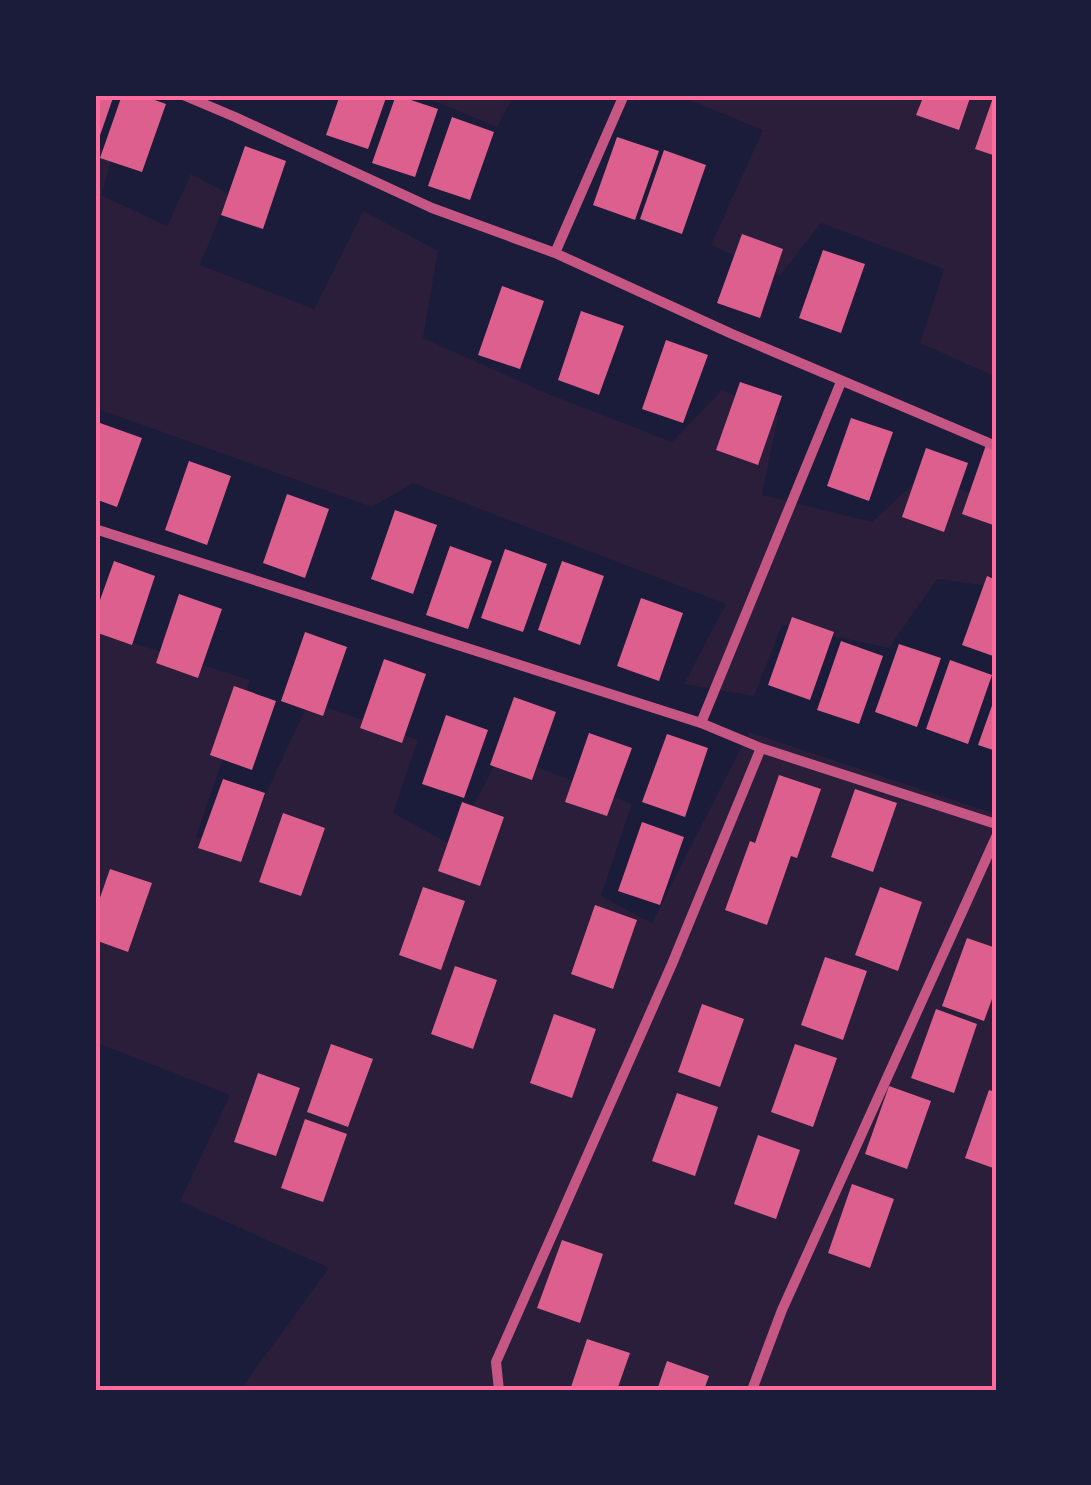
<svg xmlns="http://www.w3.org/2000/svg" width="1091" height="1485" font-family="Spectral,serif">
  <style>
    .green { fill: #2a1e3b }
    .building { fill: #dd5f8e }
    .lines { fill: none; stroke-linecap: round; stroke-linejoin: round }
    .minor { stroke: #c65784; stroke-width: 10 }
    .neatline { fill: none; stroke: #ff6b9d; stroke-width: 4 }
  </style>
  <rect width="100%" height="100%" fill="#1b1b3a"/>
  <path class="green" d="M 419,95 L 514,95 L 497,127 Z
    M 677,95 L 996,95 L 996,377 L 920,343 L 944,269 L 821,223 L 780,276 L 711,245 L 763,130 Z
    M 95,146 L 113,154 L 101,195 L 167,226 L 191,174 L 229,194 L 200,265 L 314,309 L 363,211 L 438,251 L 423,338 L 551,395 L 672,442 L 722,390 L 778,416 L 762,495 L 872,522 L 926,472 L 996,507 L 996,587 L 937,579 L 889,648 L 782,625 L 754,696 L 684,684 L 726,604 L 413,483 L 372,507 L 95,408 Z
    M 95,631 L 250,680 L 196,837 L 244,841 L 309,701 L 418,740 L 393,813 L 452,845 L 501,753 L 632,804 L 601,896 L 652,923 L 749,732 L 996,814 L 996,1390 L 240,1390 L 329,1268 L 180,1201 L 230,1095 L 95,1042 Z"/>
  <path class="building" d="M 95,95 L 114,95 L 96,147 L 95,147 Z
    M 122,95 L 141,95 L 166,104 L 142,172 L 100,158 Z
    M 340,95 L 387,95 L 368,149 L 326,135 Z
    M 396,95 L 438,109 L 415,177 L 372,163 Z
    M 924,95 L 971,95 L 959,130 L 916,115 Z
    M 994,95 L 996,95 L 996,156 L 975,149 Z
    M 452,117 L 494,132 L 470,200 L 428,186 Z
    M 617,137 L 659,151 L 635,220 L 593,205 Z
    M 245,146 L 286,161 L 263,229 L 221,215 Z
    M 664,150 L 706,165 L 682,234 L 640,219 Z
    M 742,234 L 783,249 L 760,318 L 717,303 Z
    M 823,250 L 865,264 L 841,333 L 799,318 Z
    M 502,286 L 544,301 L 520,369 L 478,355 Z
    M 581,311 L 624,326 L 599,395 L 558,380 Z
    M 666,340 L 708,355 L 683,423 L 642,409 Z
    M 740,382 L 782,396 L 758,465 L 716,450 Z
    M 851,418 L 893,432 L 869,501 L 827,486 Z
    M 100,423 L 142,438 L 117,507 L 95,499 L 95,437 Z
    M 986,445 L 996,449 L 996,526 L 962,514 Z
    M 926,448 L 968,463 L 944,532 L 902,517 Z
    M 189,461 L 231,476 L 207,545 L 165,530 Z
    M 287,494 L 329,509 L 305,578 L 263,563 Z
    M 395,510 L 437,525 L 413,594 L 371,579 Z
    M 450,546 L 492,561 L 468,629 L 426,615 Z
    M 505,549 L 547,564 L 523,632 L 481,618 Z
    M 114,561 L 155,576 L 132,645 L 95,632 L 95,614 Z
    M 562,561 L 604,576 L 580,645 L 538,630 Z
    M 987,576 L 996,580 L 996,657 L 962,645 Z
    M 179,594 L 222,609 L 198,678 L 156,663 Z
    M 641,598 L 683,613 L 659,681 L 617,666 Z
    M 792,617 L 834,632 L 810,700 L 768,685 Z
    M 305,632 L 347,647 L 323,716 L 281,701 Z
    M 841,641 L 883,656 L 859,724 L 817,710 Z
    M 899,644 L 941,658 L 917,727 L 875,712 Z
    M 384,659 L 426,674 L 402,743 L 360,728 Z
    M 950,660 L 992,675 L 968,744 L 926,729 Z
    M 234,686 L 276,701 L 252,770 L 210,755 Z
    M 514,697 L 556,712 L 532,780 L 490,765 Z
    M 995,697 L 996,697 L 996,751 L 978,745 Z
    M 446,715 L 488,730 L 464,798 L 422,784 Z
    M 589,733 L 632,748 L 607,816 L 565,802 Z
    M 667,734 L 708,748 L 685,817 L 642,802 Z
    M 779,775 L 821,789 L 797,858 L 791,856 L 767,925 L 725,910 L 750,841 L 755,843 Z
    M 223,779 L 265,793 L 241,862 L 198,848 Z
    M 855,789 L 897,803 L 873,872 L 831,857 Z
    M 462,802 L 504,817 L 480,886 L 438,871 Z
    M 283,813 L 325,828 L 301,896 L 259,882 Z
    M 642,822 L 684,837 L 660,905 L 618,891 Z
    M 110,869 L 152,883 L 128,952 L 95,940 L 95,912 Z
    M 423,887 L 465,901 L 441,970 L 399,955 Z
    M 880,887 L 922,902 L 898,971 L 855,955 Z
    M 595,905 L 637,920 L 613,989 L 571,974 Z
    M 967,938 L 996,948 L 996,988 L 984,1021 L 942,1006 Z
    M 825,957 L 867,971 L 843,1040 L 801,1025 Z
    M 455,966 L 497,980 L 473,1049 L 431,1034 Z
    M 702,1004 L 744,1019 L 720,1087 L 678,1072 Z
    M 936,1009 L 977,1024 L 954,1093 L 911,1078 Z
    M 554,1014 L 596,1029 L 572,1098 L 530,1083 Z
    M 331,1044 L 373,1059 L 348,1127 L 307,1112 Z
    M 795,1044 L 837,1058 L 813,1127 L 771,1112 Z
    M 258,1073 L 300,1088 L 276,1156 L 234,1142 Z
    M 889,1086 L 931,1101 L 907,1169 L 865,1154 Z
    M 989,1090 L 996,1092 L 996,1169 L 965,1158 Z
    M 677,1093 L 718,1107 L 695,1176 L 652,1161 Z
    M 305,1119 L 347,1134 L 323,1202 L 281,1188 Z
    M 758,1135 L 800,1150 L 776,1219 L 734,1204 Z
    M 852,1184 L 894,1199 L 870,1268 L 828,1253 Z
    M 562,1240 L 603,1254 L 580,1323 L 537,1308 Z
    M 587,1339 L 630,1353 L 617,1390 L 570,1390 Z
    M 667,1361 L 709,1376 L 704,1390 L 657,1390 Z"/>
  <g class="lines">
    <path class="minor" d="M 183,95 L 235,117 L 432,208 L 555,253 L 732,334 L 996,446
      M 555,253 L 624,95
      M 95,529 L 701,723 L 761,748 L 996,824
      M 701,723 L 841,382
      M 499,1390 L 496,1362 L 672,964 L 761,748
      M 752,1390 L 782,1310 L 996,837"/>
  </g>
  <rect width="1091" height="1485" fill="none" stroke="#1b1b3a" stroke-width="195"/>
  <rect x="98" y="98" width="896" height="1290" class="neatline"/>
</svg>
